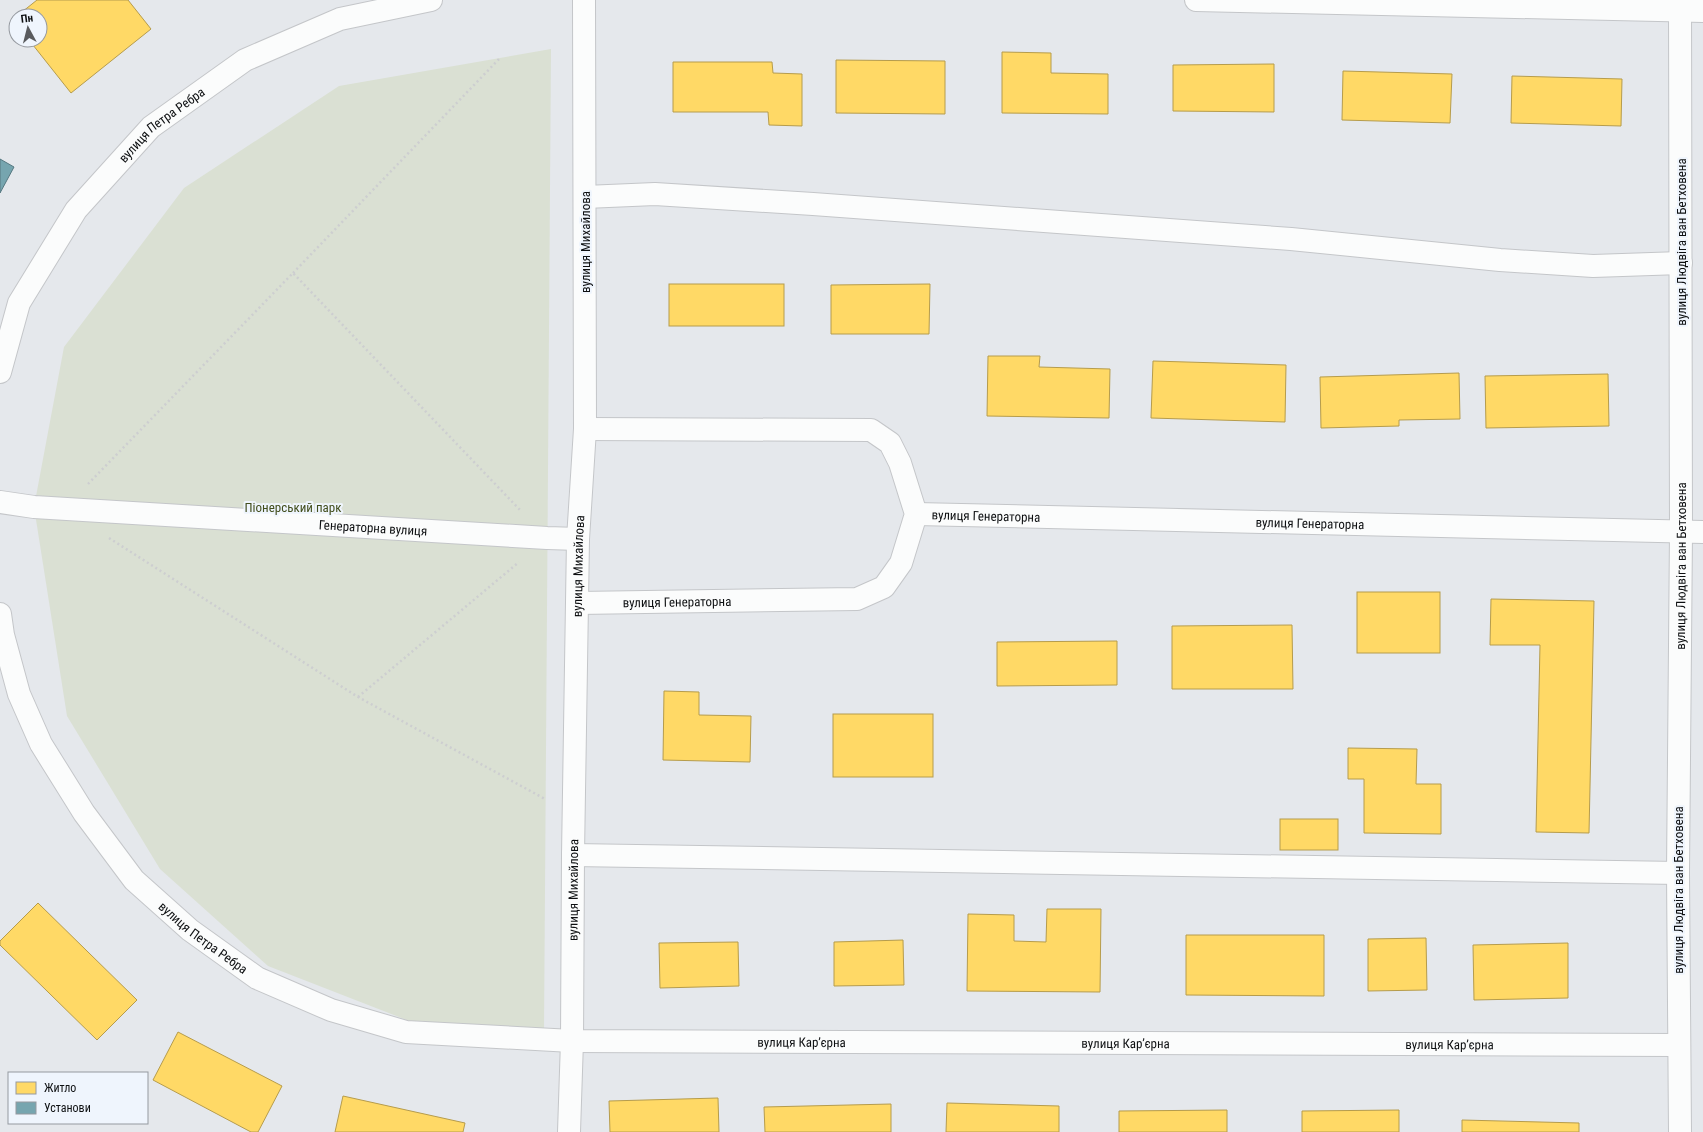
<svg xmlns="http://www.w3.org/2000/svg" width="1703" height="1132" viewBox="0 0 1703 1132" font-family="'Roboto Condensed',sans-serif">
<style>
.green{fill:#dae0d3}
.homes{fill:#ffd966;stroke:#b69c4c}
.public{fill:#76a5af;stroke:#567880}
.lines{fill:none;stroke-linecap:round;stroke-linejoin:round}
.minor-casing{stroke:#c4c6c9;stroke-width:24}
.path{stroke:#cdced0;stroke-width:2.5;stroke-dasharray:2 3;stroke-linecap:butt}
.minor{stroke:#fbfcfc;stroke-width:22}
.labels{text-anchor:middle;stroke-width:4;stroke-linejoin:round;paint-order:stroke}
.street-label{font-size:13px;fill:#0d0f11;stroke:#eff5fd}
.park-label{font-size:13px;fill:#424e1d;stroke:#eff5fd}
</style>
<rect width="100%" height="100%" fill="#e5e8ec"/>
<polygon class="green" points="551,49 544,1031 417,1024 268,966 160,869 67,716 34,507 64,347 184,188 339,86"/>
<g class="homes">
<polygon points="37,0 128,0 151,29 71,93 29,40 40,40 40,16 17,16"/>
<polygon points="1002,52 1051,53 1051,73 1108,74 1108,114 1002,113"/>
<polygon points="836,60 945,61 945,114 836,113"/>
<polygon points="673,62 772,62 773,73 802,74 802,126 769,125 768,112 673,112"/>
<polygon points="1274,64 1274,112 1173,111 1173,65"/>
<polygon points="1343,71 1452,74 1450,123 1342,120"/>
<polygon points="1512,76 1622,79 1621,126 1511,123"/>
<rect x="669" y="284" width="115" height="42"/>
<polygon points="930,284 929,334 831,334 831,285"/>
<polygon points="988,356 1040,356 1039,367 1110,369 1109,418 987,416"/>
<polygon points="1153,361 1286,365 1285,422 1151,418"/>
<polygon points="1459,373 1460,419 1399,420 1399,426 1321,428 1320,377"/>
<polygon points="1608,374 1609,426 1486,428 1485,376"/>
<rect x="1357" y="592" width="83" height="61"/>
<polygon points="1491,599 1594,601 1589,833 1536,832 1540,645 1490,645"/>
<polygon points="1292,625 1293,689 1172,689 1172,626"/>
<polygon points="1117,641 1117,685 997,686 997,642"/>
<polygon points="664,691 699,692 699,715 751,716 750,762 663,760"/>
<rect x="833" y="714" width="100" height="63"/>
<polygon points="1348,748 1417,749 1416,784 1441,784 1441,834 1364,833 1364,779 1348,779"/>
<rect x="1280" y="819" width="58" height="31"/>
<polygon points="38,903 137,1000 97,1040 0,945 0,941"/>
<polygon points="1047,909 1101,909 1100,992 967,991 968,914 1014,915 1014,941 1046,942"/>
<polygon points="1186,935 1324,935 1324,996 1186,995"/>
<polygon points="1426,938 1427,990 1368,991 1368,939"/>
<polygon points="903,940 904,985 834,986 834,942"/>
<polygon points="738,942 739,986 660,988 659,943"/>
<polygon points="1568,943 1568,998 1474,1000 1473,945"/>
<polygon points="178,1032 282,1086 258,1132 251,1132 153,1080"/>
<polygon points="343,1096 465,1123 463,1132 335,1132"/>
<polygon points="718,1098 719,1132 610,1132 609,1101"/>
<polygon points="947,1103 1059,1106 1059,1132 946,1132"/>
<polygon points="891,1104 891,1132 765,1132 764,1107"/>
<polygon points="1227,1110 1227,1132 1119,1132 1119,1111"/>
<polygon points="1399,1110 1399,1132 1302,1132 1302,1111"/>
<polygon points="1462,1120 1579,1123 1579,1132 1462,1132"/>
</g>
<polygon class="public" points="0,159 14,167 0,193"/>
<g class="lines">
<g class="minor-casing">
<g id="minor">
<polyline points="1196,0 1703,11"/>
<polyline points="585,197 655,194 813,204 1291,239 1500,260 1593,266 1681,263"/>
<path id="s1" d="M0,372L19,303L76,210L151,127L245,60L340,19L431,0"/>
<path id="s2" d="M0,502L34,507L547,538L578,539"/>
<path id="s3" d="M916,514L1703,532"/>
<path id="s4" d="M578,603L857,599L884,587L901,563L916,514L900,463L890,443L871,430L585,429"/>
<path id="s5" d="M0,614L3,635L19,694L41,744L84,813L134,880L190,930L257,978L331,1010L406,1032L572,1041L1678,1045"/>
<polyline points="573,855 1678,873"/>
<path id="s6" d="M569,1132L572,1041L573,855L578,539L585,429L584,0"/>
<path id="s7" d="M1680,1132L1678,873L1681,532L1680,0"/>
</g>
</g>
<g class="path">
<polyline points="293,273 500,58"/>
<polyline points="88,484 293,273 521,511"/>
<polyline points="109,538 358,697 545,799"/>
<polyline points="358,697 519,562"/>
</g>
<use href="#minor" class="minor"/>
</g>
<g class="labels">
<g class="street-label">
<text dy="5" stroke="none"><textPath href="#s1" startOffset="302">вулиця Петра Ребра</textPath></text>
<text transform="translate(585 242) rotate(-90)" y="5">вулиця Михайлова</text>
<text transform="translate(1681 242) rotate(-90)" y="5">вулиця Людвіга ван Бетховена</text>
<text dy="5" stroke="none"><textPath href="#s3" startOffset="70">вулиця Генераторна</textPath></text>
<text dy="5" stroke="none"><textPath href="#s3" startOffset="394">вулиця Генераторна</textPath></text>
<text dy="5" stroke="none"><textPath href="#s2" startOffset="374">Генераторна вулиця</textPath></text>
<text dy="5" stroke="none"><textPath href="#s6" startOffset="566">вулиця Михайлова</textPath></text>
<text dy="5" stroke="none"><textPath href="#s7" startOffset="566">вулиця Людвіга ван Бетховена</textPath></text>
<text dy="5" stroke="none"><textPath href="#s4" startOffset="99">вулиця Генераторна</textPath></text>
<text dy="5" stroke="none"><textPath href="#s6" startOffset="242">вулиця Михайлова</textPath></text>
<text transform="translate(1678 890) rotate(-90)" y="5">вулиця Людвіга ван Бетховена</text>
<text dy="5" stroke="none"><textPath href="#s5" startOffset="392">вулиця Петра Ребра</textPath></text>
<text dy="5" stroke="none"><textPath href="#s5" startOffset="1014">вулиця Кар’єрна</textPath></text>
<text dy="5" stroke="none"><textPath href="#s5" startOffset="1338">вулиця Кар’єрна</textPath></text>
<text dy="5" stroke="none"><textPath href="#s5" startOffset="1662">вулиця Кар’єрна</textPath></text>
</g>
<g class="park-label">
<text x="293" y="512">Піонерський парк</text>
</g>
</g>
<rect x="8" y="1072" width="140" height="52" fill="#eff5fd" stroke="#95999f"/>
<rect x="16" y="1082" width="20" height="12" fill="#ffd966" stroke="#95999f"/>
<text x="44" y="1092" font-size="12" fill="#0d0f11">Житло</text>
<rect x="16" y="1102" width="20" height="12" fill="#76a5af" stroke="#95999f"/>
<text x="44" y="1112" font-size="12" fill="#0d0f11">Установи</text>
<g transform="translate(28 28) rotate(353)"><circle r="19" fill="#eff5fd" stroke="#95999f"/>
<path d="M0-3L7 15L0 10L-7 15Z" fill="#595b5e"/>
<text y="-6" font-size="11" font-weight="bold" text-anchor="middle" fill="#0d0f11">Пн</text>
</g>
</svg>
